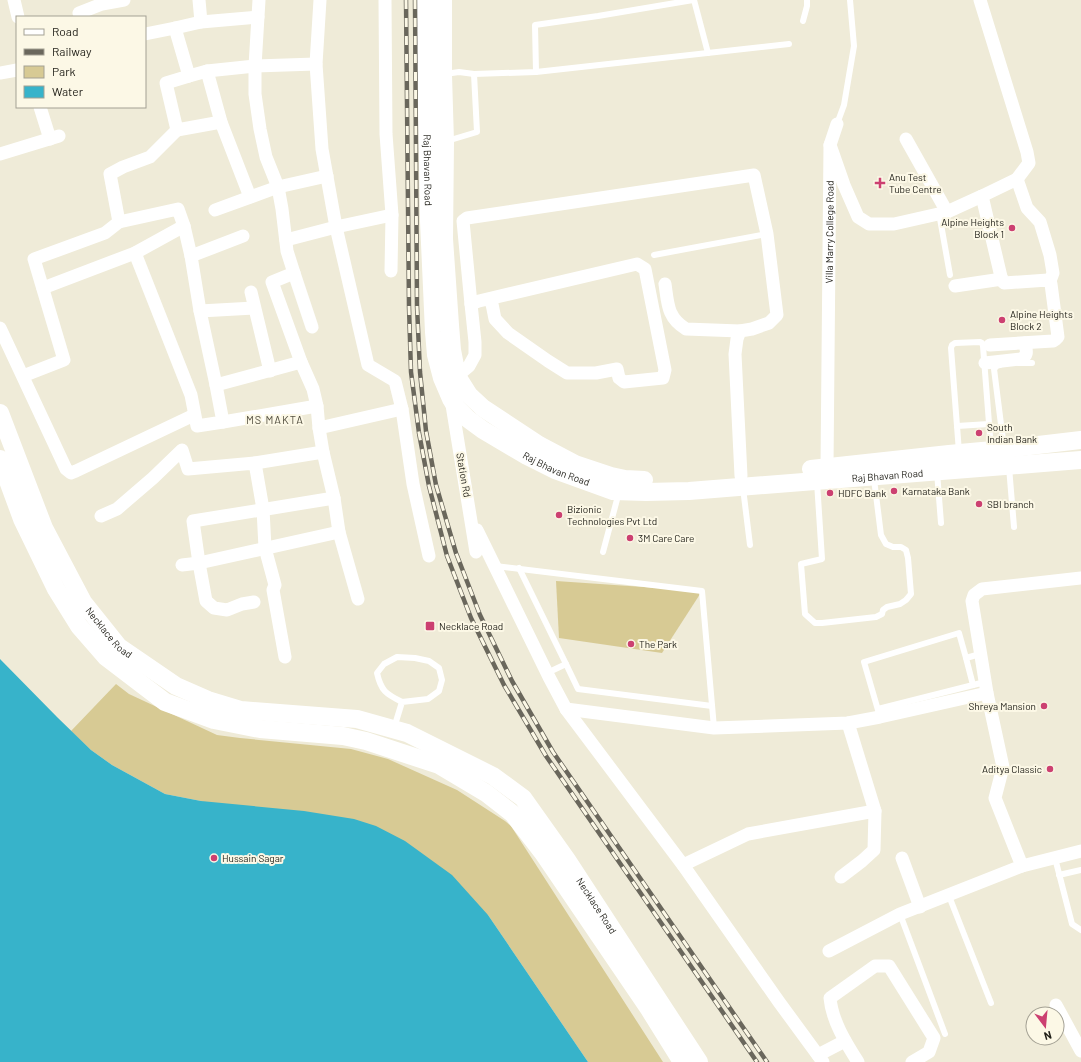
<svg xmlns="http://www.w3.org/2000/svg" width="1081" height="1062" viewBox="0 0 1081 1062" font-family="Barlow,sans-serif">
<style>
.green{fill:#d7ca94}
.water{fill:#37b3ca}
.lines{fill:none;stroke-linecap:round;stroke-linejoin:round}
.service{stroke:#fff;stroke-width:6}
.minor{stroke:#fff;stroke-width:13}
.secondary{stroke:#fff;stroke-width:18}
.rail-casing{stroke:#6a675c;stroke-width:4.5}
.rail{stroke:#fcf8e6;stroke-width:3;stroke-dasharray:9;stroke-linecap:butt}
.poi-dot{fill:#cc4071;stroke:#fcf8e6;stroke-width:1.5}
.labels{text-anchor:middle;stroke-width:4;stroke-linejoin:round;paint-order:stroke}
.street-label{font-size:10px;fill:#201f18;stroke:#fcf8e6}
.poi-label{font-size:10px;fill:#201f18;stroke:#fcf8e6;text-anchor:start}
.neighbourhood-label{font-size:11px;letter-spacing:1px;fill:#545041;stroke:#fcf8e6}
</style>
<rect width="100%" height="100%" fill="#efebd8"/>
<g class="green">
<polygon points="556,581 702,591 662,653 559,638"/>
<polygon points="116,684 129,694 217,735 240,738 351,749 388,759 457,790 505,821 511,826 663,1062 588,1062 488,915 201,801 165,794 112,765 91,750 71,731"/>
</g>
<polygon class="water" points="0,659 57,717 91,750 112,765 165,794 201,801 304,811 354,819 376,826 405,841 452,875 488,915 588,1062 0,1062"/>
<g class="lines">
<g class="service">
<polyline points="694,0 708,53"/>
<polyline points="803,21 807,6 807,0"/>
<polyline points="536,72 789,44"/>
<polyline points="445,74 459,72 474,74"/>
<polyline points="837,124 844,105 854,46 850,0"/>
<polyline points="447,141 477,132 474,74 536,72 535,25 598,16 693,0"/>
<polyline points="939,213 950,275"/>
<polyline points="654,255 767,234"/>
<polyline points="1019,363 1032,363"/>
<polyline points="1000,365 997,366 994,369 1004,448"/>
<polyline points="957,426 989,424"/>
<polyline points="959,452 951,348 952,345 955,343 980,342 982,343 983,346 991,449"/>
<polyline points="1009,467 1014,527"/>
<polyline points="937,472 941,523"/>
<polyline points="817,482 822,559 801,564 805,614 815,623 822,623 876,617 882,614 883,610 887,607 900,604 906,600 911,594 908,558 906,550 901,547 893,547 886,544 881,535 874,479"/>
<polyline points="743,488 750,545"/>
<polyline points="603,552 619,492"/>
<polyline points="495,566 702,591 714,728"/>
<polyline points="519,568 566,664 547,673"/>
<polyline points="566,664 578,689 712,706"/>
<polyline points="973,685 966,658 980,654"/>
<polyline points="878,709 985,682"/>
<polyline points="880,717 864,662 959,633 966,658"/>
<path d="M394,728L402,702L428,699L439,691L442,680L439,668L429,661L415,658L397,657L384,664L377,673C381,691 386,694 402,702"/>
<polyline points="1055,858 1072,924 1081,930"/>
<polyline points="1059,875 1081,870"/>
<polyline points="949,896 991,1003"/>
<polyline points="900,914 945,1034"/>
</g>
<g class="minor">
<polyline points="14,0 18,17"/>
<polyline points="199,0 201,22"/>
<polyline points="320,0 316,64 322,149 336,227 392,215"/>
<polyline points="385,0 386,134 392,215 391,271"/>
<polyline points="79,13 102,4 124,0"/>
<polyline points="145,34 175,28"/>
<polyline points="207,71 255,66 316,64"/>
<polyline points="0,73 17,70"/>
<polyline points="189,76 166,83 177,130 221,122"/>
<polyline points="40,107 50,139"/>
<polyline points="906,139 947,212"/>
<polyline points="830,145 844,185 858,217 869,224 894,224 947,212 982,196 1017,179 1029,163 1027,152 980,0"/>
<polyline points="0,154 59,136"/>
<polyline points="1017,179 1027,208 1040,222 1050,255 1053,273 1050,281"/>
<polyline points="982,196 1002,281 1004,283 1048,280 1051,284 1058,337 1056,339 1053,341 990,345"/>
<polyline points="250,197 221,122 207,71 189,76 175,28 201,22 258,17"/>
<polyline points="215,210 278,187 327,176"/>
<polyline points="286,240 336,227 368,365 395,381 402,409 319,428 317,406"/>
<polyline points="135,253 191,395 197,426 223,422 216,385 200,311 191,256 184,226"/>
<polyline points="191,256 243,236"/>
<polyline points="294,273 312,327"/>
<path d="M665,284C668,304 667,317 686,329L740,331"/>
<polyline points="955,286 1002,279"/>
<polyline points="43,288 135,253 184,226 178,209 119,222"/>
<polyline points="251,292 270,371"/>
<polyline points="471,304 479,301 637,264 645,269 665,370 663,378 624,382 619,378 617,369 596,373 567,373 548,361 508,333 495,319 491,299"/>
<polyline points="200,311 254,308"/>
<polyline points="0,328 66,469 71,473 76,471 194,415"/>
<path d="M985,363L1021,359C1029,355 1026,350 1025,343"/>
<polyline points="23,376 64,360 34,259 105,233 119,222 110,174 123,167 150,157 177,130"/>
<polyline points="216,385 301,362"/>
<polyline points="402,409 413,484 429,556"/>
<polyline points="223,422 317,406 313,389 301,362 272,282 294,273 287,251 282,209 278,187 266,157 260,129 255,94 255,66 259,0"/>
<polyline points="319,428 323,452 334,498 339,532 358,599"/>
<polyline points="255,463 323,452"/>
<path id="s1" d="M827,467L830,145L837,124"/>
<polyline points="101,516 117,509 153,478 182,450 188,469 255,463 263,509 265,548 275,585 273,590 285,657"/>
<polyline points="477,530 549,677 566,709 683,865 779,1002 823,1062"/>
<polyline points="476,552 451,399 457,376 469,366 475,355 475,342 471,304 463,221 467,218 754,175 767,234 777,315 769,323 752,329 740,331 737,339 735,354 741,476"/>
<polyline points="182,565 199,563 339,532"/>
<polyline points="254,602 242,604 227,610 214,608 206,601 199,563 193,521 334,498"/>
<polyline points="566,709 714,728 848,723 880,717 987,693"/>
<polyline points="902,858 920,907"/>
<polyline points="683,865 748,834 875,811"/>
<polyline points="1022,866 1081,851"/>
<polyline points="841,877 862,861 874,850 875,811 848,723"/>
<polyline points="829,951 900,914 1022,866 995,798 1003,767 987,693 972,601 974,595 982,589 1081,578"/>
<polyline points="1056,1005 1081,1051"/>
<polyline points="818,1055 845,1041"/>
<path d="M858,1062C846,1043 832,1021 830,998L875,966H889L934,1038L929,1052L912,1062"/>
</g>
<g class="secondary">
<path id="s2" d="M425,0L429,221L434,332L436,355L442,378L451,399L456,407L468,419L483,430L527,456L555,470L613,491L646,492L689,491L1081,460"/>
<polyline points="443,0 443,75 445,142 444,239 450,325 452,350 457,376 469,395 483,408 539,445 575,464 611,476 625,479 644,480"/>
<path id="s3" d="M0,413L44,528L83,602L119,647L176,686L208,700L241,710L357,719L407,733L493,776L523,798L567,860L699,1062"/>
<polyline points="0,459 22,519 56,589 79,626 106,657 165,702 214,720 260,729 343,736 366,741 439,765 486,793 513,814 543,853 649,1009 682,1062"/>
<polyline points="811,469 949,454 1004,449 1081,440"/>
</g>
<g class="rail-casing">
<g id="rail">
<polyline points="406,0 409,307 411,372 419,433 429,486 447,556 471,618 504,685 546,756 757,1062"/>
<polyline points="415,0 417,306 420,372 426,431 436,485 456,553 480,615 512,681 553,752 767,1062"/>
</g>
</g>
<use href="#rail" class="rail"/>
</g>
<g class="poi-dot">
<path d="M878 177h4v4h4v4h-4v4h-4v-4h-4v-4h4z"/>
<circle cx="1012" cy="228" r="4"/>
<circle cx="1002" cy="320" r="4"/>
<circle cx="979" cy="433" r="4"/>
<circle cx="894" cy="491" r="4"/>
<circle cx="830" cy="493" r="4"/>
<circle cx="979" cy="504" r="4"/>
<circle cx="559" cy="515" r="4"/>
<circle cx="630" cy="538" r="4"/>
<rect x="425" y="621" width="10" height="10" rx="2"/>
<circle cx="631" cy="644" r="4"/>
<circle cx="1044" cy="706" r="4"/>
<circle cx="1050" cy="769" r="4"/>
<circle cx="214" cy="858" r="4"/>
</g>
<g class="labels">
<g class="street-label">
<text dy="4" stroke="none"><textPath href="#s2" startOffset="170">Raj Bhavan Road</textPath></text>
<text dy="4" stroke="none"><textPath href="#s1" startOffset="235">Villa Marry College Road</textPath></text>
<text dy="4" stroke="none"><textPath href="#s2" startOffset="530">Raj Bhavan Road</textPath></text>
<text transform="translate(464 475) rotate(80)" y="4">Station Rd</text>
<text dy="4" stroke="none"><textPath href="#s2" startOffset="866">Raj Bhavan Road</textPath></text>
<text dy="4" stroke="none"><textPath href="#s3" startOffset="247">Necklace Road</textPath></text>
<text dy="4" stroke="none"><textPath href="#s3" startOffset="835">Necklace Road</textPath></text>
</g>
<g class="poi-label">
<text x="889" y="181">Anu Test<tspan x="889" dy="12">Tube Centre</tspan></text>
<text x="1004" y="226" text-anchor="end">Alpine Heights<tspan x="1004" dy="12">Block 1</tspan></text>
<text x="1010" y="318">Alpine Heights<tspan x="1010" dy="12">Block 2</tspan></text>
<text x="987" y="431">South<tspan x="987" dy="12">Indian Bank</tspan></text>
<text x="902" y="495">Karnataka Bank</text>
<text x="838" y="497">HDFC Bank</text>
<text x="987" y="508">SBI branch</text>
<text x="567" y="513">Bizionic<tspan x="567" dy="12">Technologies Pvt Ltd</tspan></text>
<text x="638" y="542">3M Care Care</text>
<text x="439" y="630">Necklace Road</text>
<text x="639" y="648">The Park</text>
<text x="1036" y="710" text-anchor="end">Shreya Mansion</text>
<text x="1042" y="773" text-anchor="end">Aditya Classic</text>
<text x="222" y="862">Hussain Sagar</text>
</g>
<g class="neighbourhood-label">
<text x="275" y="424">MS MAKTA</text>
</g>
</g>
<rect x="16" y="16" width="130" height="92" fill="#fcf8e6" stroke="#a4a194"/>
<rect x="24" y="29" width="20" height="6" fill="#ffffff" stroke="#a4a194"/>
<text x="52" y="36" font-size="12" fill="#201f18">Road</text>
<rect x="24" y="49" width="20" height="6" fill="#6a675c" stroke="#a4a194"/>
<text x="52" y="56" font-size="12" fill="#201f18">Railway</text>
<rect x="24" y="66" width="20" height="12" fill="#d7ca94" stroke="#a4a194"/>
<text x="52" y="76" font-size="12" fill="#201f18">Park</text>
<rect x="24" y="86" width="20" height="12" fill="#37b3ca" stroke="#a4a194"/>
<text x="52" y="96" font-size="12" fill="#201f18">Water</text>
<g transform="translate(1045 1026) rotate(164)"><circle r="19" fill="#fcf8e6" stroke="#a4a194"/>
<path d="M0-3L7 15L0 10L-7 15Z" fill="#cc4071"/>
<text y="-6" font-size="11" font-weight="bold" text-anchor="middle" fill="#201f18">N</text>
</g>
</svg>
